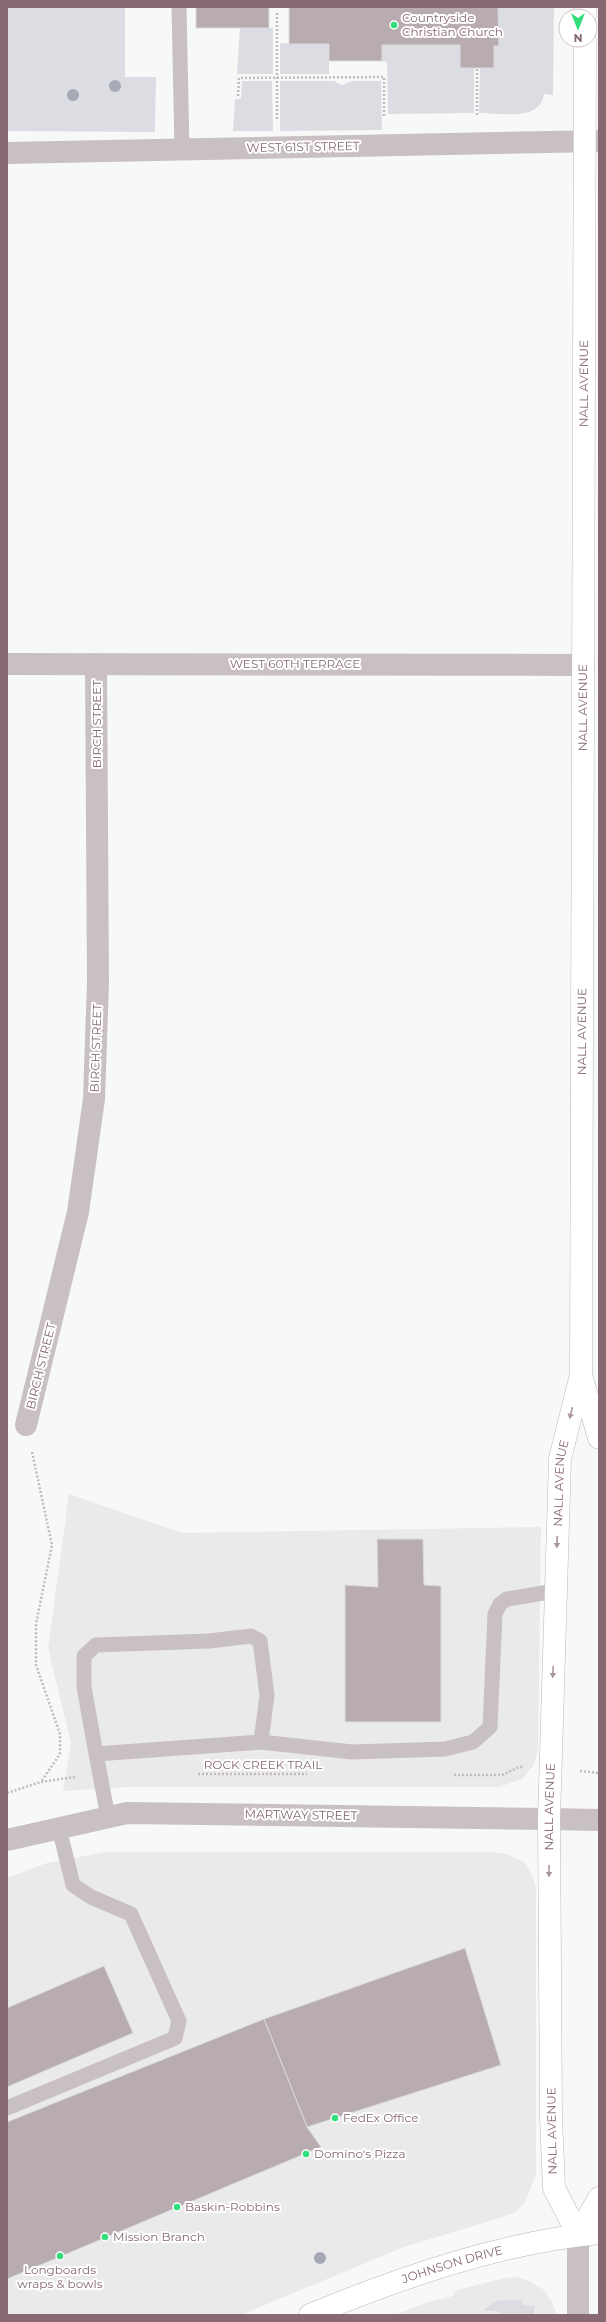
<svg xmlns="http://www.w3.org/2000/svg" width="606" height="2322" viewBox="0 0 606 2322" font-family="Montserrat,sans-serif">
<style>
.built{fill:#eaeaea}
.green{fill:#dbdde3}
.building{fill:#b9acb1;stroke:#d9dbdb}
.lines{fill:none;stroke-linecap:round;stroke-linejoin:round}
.secondary-casing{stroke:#bfb5b9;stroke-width:23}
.path{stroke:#c1bbbd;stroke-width:2.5;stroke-dasharray:2 2;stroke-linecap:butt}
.service{stroke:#c9c0c3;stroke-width:15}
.minor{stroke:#c9c0c3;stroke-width:22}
.tertiary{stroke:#c9c0c3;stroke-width:22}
.secondary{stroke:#fff;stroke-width:22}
.tree{fill:#a8a9b6}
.oneway{fill:#ab969e}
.poi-dot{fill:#32de7c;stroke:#fff;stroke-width:1.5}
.labels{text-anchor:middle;stroke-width:4;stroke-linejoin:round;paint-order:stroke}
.poi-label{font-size:12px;fill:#876974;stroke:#fff;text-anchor:start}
.street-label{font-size:12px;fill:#876974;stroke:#fff}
</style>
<rect width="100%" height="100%" fill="#f7f9f9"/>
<g class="built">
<polygon points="69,1494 182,1533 541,1527 538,1749 534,1765 522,1779 499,1787 129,1787 63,1791 71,1743 48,1648"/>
<polygon points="106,1852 493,1852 507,1854 524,1862 529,1869 536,1887 536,2175 524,2204 515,2212 503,2217 404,2247 241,2315 7,2315 7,1878 47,1863"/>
<polygon points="516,2277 527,2280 543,2289 552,2302 557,2315 395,2315 425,2303 453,2296 454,2291 504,2278"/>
</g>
<g class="green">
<polygon points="7,7 125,7 125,77 156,77 155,132 7,131"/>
<path d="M498,7H554L553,95L544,94C541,122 500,113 479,113L480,68L494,46H499Z"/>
<polygon points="240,28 273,28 273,74 237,74"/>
<polygon points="280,43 329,44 329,74 280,74"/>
<polygon points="382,45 460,45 460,67 474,68 474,113 388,114 387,62 382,61"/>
<polygon points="242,81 272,81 273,131 233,131 235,99 241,99"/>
<polygon points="280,81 334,81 342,85 352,81 381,81 382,130 280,131"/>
<polygon points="505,2300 522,2300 522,2305 534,2306 534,2315 503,2315 496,2311 483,2311 495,2301"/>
</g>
<g class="building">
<rect x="196" y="7" width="73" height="21"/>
<polygon points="289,7 498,7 499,46 494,46 494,68 460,68 460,45 382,45 382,61 329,61 329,44 289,44"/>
<polygon points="377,1539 423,1539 424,1585 441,1586 441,1722 345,1722 345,1585 378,1587"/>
<polygon points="465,1948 501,2065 307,2127 264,2019"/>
<polygon points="104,1966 133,2033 7,2087 7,2008"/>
<polygon points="264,2019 307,2127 321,2147 7,2279 7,2122"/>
</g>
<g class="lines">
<g class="secondary-casing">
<g id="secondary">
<polyline points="585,16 585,7"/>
<polyline points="581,1375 599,1438"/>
<path id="s1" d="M578,2235L554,2188L551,2118L549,1819L560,1459L581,1375L585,40"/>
<polyline points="578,2235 599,2198"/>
<path id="s2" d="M310,2315C402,2277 500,2243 599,2233"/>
</g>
</g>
<g class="path">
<polyline points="238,96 239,78 384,77 384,117"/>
<polyline points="477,115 477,68"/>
<polyline points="277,119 277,11"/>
<polyline points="32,1452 52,1545 36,1624 36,1665 60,1734 60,1754 41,1782"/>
<polyline points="580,1771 599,1773"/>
<polyline points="198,1774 307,1774"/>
<polyline points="454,1775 502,1775 519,1767 523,1767"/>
<polyline points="7,1793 41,1782 75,1777"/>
</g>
<g class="service">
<polyline points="179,7 182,150"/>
<polyline points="261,1742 352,1752 445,1749 473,1742 490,1727 495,1614 500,1604 507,1599 555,1591"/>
<polyline points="96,1754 84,1687 84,1656 96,1645 209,1641 251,1636 260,1641 267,1695 261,1742 96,1754 108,1817"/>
<polyline points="7,2108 175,2038 179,2021 131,1914 91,1897 73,1885 59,1828"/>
</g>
<g class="minor">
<polyline points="7,153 599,141"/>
<polyline points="7,664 584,665"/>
<polyline points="26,1425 78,1212 94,1099 98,982 96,664"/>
<polyline points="7,1840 127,1813 549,1819"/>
</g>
<g class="tertiary">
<polyline points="549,1819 599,1820"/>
<polyline points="578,2315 578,2235"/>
</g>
<use href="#secondary" class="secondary"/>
</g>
<g class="tree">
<circle cx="115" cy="86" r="6"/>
<circle cx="73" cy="95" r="6"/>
<circle cx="320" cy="2258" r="6"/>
</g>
<defs><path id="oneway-solid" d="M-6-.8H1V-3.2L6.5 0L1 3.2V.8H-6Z"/></defs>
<g class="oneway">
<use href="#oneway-solid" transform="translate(571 1413) rotate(104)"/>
<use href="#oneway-solid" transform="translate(557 1542) rotate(92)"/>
<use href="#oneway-solid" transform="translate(553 1672) rotate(92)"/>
<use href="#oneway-solid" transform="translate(549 1871) rotate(90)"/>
</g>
<g class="poi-dot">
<circle cx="394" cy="25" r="4"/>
<circle cx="335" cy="2118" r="4"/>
<circle cx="306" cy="2154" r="4"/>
<circle cx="177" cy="2207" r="4"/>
<circle cx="105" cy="2237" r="4"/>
<circle cx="60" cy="2256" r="4"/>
</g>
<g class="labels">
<g class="poi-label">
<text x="402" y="22">Countryside<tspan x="402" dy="14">Christian Church</tspan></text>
<text x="343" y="2122">FedEx Office</text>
<text x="314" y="2158">Domino's Pizza</text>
<text x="185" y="2211">Baskin-Robbins</text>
<text x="113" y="2241">Mission Branch</text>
<text x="60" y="2274" text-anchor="middle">Longboards<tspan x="60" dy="14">wraps &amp; bowls</tspan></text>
</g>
<g class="street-label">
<text transform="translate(303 147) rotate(-1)" y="4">WEST 61ST STREET</text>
<text dy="4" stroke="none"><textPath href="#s1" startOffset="1860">NALL AVENUE</textPath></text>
<text x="295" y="668">WEST 60TH TERRACE</text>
<text dy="4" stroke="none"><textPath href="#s1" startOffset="1536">NALL AVENUE</textPath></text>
<text transform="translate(97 724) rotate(-90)" y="4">BIRCH STREET</text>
<text dy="4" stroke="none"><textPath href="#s1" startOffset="1212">NALL AVENUE</textPath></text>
<text transform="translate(96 1048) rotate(-88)" y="4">BIRCH STREET</text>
<text transform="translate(41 1366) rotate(-76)" y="4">BIRCH STREET</text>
<text dy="4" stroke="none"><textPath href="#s1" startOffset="758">NALL AVENUE</textPath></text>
<text x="263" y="1769">ROCK CREEK TRAIL</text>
<text dy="4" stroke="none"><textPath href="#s1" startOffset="434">NALL AVENUE</textPath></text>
<text transform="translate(301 1815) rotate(1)" y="4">MARTWAY STREET</text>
<text transform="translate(552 2131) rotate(-91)" y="4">NALL AVENUE</text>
<text dy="4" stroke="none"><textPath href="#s2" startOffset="151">JOHNSON DRIVE</textPath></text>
</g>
</g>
<rect width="606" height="2322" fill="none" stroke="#876974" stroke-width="16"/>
<g transform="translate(578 28) rotate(180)"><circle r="19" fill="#ffffff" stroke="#cfc3c7"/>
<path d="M0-3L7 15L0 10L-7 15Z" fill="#32de7c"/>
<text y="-6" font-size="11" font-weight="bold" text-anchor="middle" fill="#876974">N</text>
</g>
</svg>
